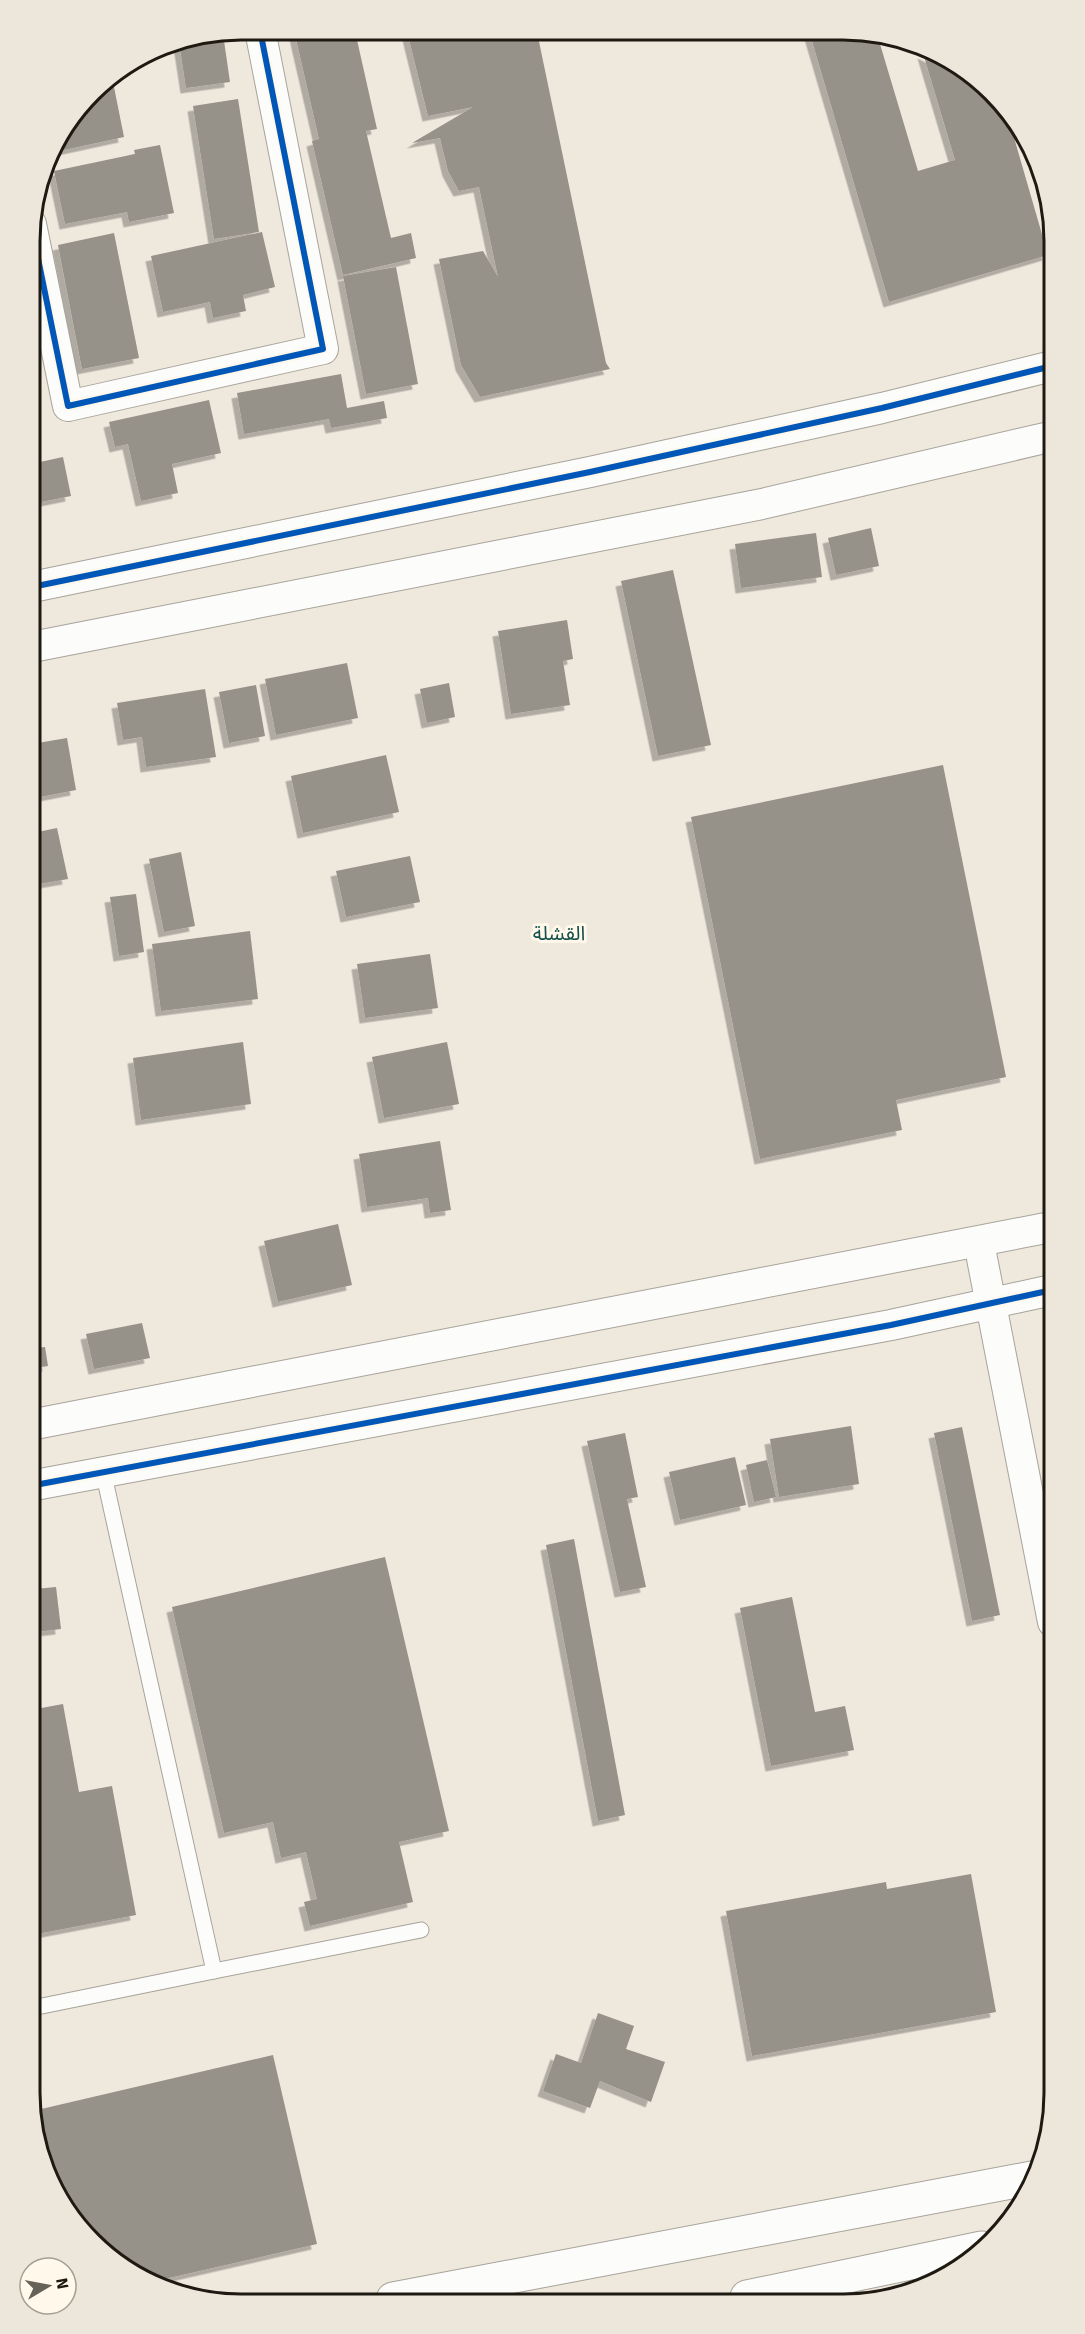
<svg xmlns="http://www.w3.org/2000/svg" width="1085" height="2334" viewBox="0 0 1085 2334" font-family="Signika,'Noto Sans Arabic',sans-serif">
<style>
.building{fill:#969189;filter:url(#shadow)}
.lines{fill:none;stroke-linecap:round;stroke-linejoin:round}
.lane-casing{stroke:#a8a39b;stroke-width:17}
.street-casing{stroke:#a8a39b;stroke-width:32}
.primary-casing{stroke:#a8a39b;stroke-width:35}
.lane{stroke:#fcfcfa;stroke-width:15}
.street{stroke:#fcfcfa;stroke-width:30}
.primary{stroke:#fcfcfa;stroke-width:33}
.cycleway-casing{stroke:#fff8eb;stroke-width:10}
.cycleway{stroke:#0057b8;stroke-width:6}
.labels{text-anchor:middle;stroke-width:6;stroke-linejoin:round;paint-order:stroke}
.neighbourhood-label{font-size:20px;fill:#134f4b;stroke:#fff8eb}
.rim{fill:none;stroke:#1e1a12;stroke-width:3}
</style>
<defs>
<filter id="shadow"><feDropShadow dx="-5.5" dy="5.5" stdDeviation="0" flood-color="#0004"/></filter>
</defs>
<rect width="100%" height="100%" fill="#eee8dd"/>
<g class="building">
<polygon points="294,30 355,31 377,129 366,131 391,238 411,233 416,258 343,275 312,141 319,139"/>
<polygon points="407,31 537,32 606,363 610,369 480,397 461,365 439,259 483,251 498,277 479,187 459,191 448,171 440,138 412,143 473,107 428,116"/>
<polygon points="223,34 230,82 186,88 179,42"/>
<polygon points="810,34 877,34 918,171 955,160 923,53 983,83 1006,110 1048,255 889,302"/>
<polygon points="112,77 124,137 50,153 102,83"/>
<polygon points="238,99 259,232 214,239 193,106"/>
<polygon points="160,145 174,213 129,222 127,212 65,224 54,171 135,154 134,150"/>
<polygon points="262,232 275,287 243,295 246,311 213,318 210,302 163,312 151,256"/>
<polygon points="114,233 139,358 82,369 58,245"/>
<polygon points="396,267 418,384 366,394 343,276"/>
<polygon points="341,374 347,408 384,401 387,418 331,428 329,419 244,434 237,393"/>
<polygon points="209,400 221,453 172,464 178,493 141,501 128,444 115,447 109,422"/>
<polygon points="63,457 71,496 31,504 31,464"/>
<polygon points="871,528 879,566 836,575 828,538"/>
<polygon points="816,533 822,577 741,588 735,544"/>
<polygon points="673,570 711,745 658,756 621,581"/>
<polygon points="567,620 573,659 563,661 570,705 511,714 498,631"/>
<polygon points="347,663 358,718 276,735 265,679"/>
<polygon points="449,683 455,717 427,723 420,689"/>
<polygon points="256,685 265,736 229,743 219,692"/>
<polygon points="205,689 216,757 146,767 142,737 123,740 117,703"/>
<polygon points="67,738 76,790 35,798 32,744"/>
<polygon points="386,755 399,812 303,833 291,776"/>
<polygon points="943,765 1006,1077 896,1100 902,1130 760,1159 691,817"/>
<polygon points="57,828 68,879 33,885 33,833"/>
<polygon points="181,852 195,926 164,932 149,859"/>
<polygon points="410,856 420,902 346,917 336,871"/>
<polygon points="136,894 144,952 119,956 110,897"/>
<polygon points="250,931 258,999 161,1011 152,944"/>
<polygon points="430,954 438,1008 365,1018 357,964"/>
<polygon points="243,1042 251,1104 141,1120 133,1058"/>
<polygon points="447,1042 459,1104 384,1118 372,1057"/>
<polygon points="440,1141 451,1210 430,1213 428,1198 367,1207 359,1154"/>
<polygon points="338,1224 352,1285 278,1302 264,1241"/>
<polygon points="142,1323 150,1358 94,1369 86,1334"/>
<polygon points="45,1347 48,1366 35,1368 34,1348"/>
<polygon points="851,1426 859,1484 779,1497 770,1439"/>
<polygon points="962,1427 1000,1615 972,1621 934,1433"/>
<polygon points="625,1433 638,1497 627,1499 646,1587 620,1592 587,1441"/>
<polygon points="735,1457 746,1505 680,1520 669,1472"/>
<polygon points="767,1460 776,1497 754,1502 746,1465"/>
<polygon points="574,1539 625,1815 598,1821 546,1545"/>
<polygon points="385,1557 449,1831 399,1842 413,1902 310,1926 304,1902 317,1899 306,1852 281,1858 273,1822 224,1833 172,1607"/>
<polygon points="56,1587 61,1629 35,1632 35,1589"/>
<polygon points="792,1597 815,1712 845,1706 854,1750 771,1766 740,1608"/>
<polygon points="63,1704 79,1792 112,1786 136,1915 37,1934 36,1709"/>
<polygon points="971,1874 996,2012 752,2056 726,1911 886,1882 887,1889"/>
<polygon points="598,2013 634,2026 626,2049 665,2062 651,2102 600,2081 590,2108 543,2091 556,2054 581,2063"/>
<polygon points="273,2055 317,2244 160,2280 102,2251 58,2199 37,2148 37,2110"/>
</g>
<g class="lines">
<g class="lane-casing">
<g id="lane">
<polyline points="214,1971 421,1930"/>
<polyline points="37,2007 214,1971 103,1471"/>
</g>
</g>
<g class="street-casing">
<g id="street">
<polyline points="31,224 68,406 323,349 260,30"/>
<polyline points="32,587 590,472 882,408 1048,367"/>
<polyline points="32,647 762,504 1049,437"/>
<polyline points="979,1243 1053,1622"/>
<polyline points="35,1424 1051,1227"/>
<polyline points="35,1485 891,1325 1052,1290"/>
</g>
</g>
<g class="primary-casing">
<g id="primary">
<polyline points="747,2297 982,2248"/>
<polyline points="393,2299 1037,2177"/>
</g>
</g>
<use href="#lane" class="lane"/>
<use href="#street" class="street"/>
<use href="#primary" class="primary"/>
<g class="cycleway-casing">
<g id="cycleway">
<polyline points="31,224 68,406 323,349 260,30"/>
<polyline points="32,587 590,472 882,408 1048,367"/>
<polyline points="35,1485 891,1325 1052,1290"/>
</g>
</g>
<use href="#cycleway" class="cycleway"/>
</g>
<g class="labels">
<g class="neighbourhood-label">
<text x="559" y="940">القشلة</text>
</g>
</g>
<path d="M0 0H1085V2334H0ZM241 40H843A201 201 0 0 1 1044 241V2093A201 201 0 0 1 843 2294H241A201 201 0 0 1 40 2093V241A201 201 0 0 1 241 40Z" fill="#ede6da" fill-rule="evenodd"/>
<path class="rim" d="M241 40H843A201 201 0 0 1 1044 241V2093A201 201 0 0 1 843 2294H241A201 201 0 0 1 40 2093V241A201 201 0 0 1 241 40Z"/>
<g transform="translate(48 2286) rotate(80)"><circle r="28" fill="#fff8eb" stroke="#a59f94" stroke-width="1.5"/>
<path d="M0-4.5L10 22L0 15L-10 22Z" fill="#676259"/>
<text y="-9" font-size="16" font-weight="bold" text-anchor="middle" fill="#1e1a12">N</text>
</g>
</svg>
